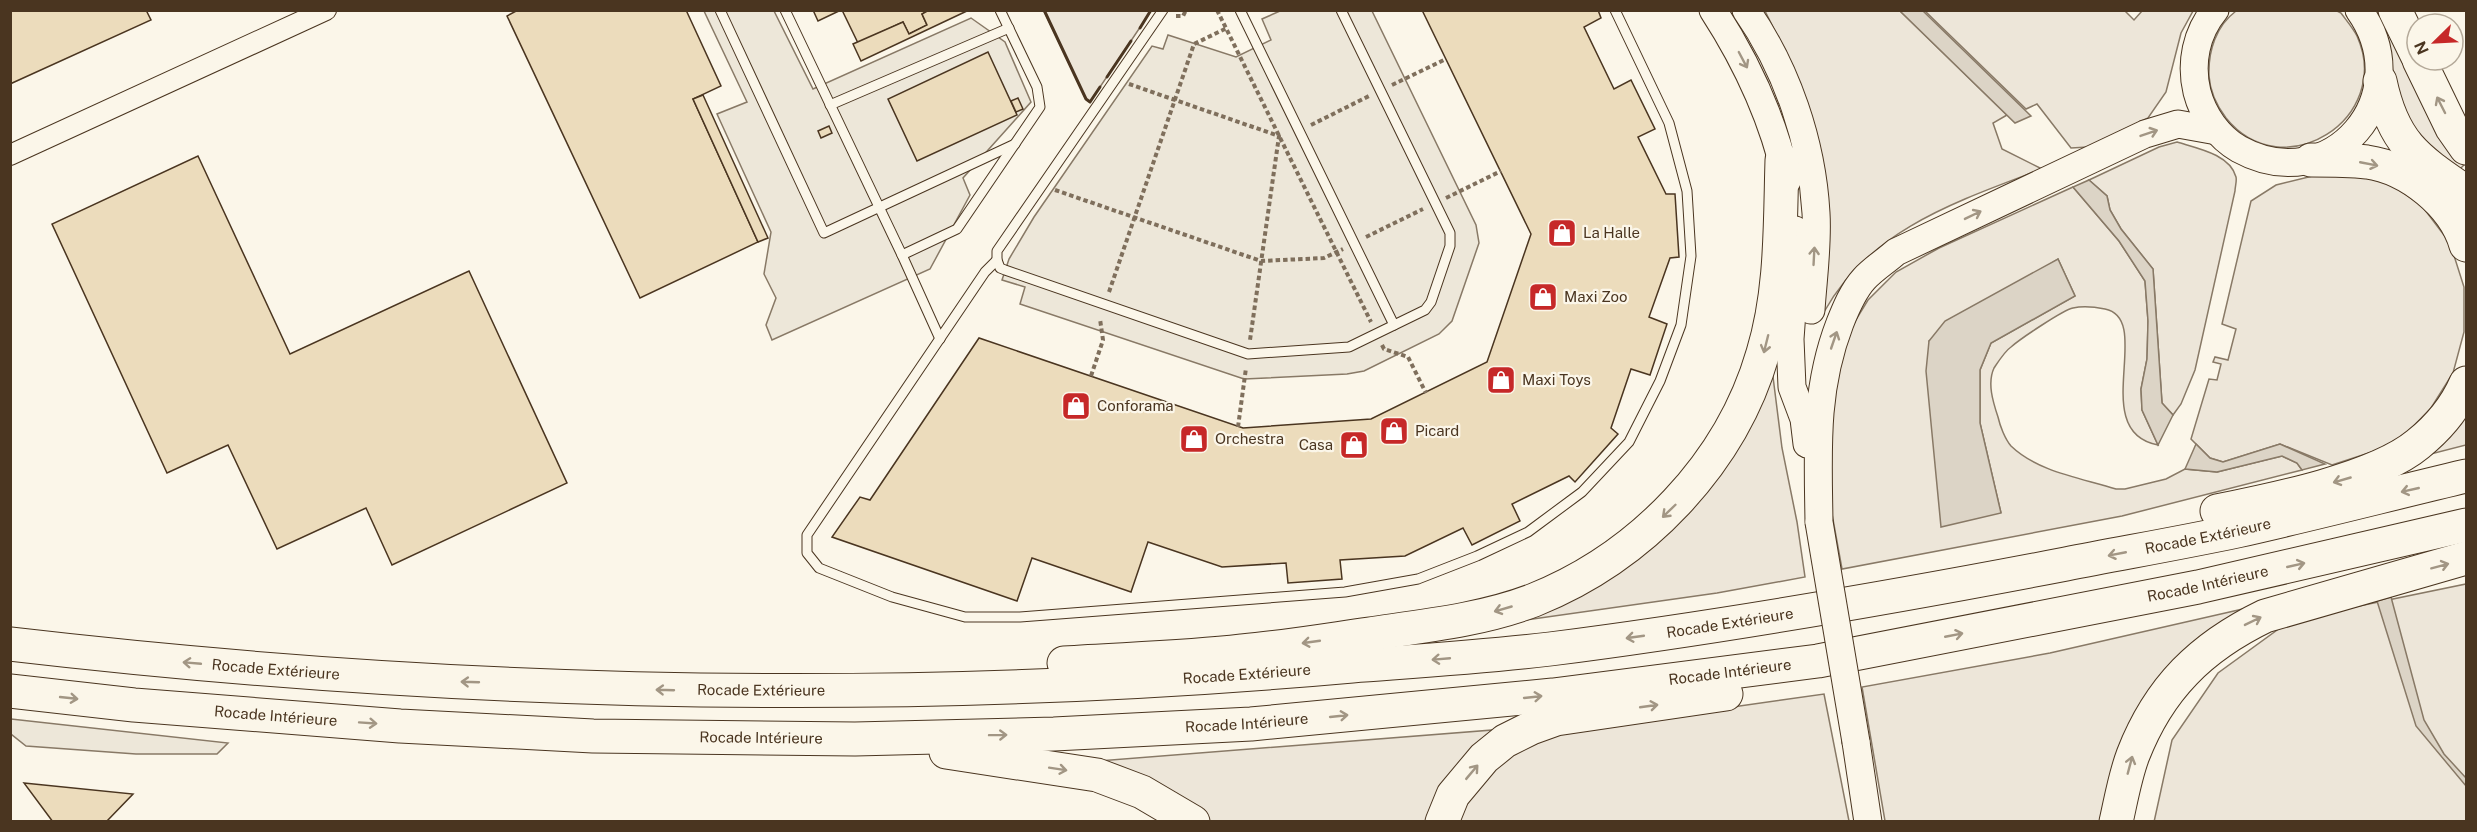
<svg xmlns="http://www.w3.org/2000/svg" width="2477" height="832" viewBox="0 0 2477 832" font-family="'Public Sans',sans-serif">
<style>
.green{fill:#ede6d9;stroke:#887966;stroke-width:1.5;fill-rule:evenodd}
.parking{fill:#ede7d9;stroke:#887966;stroke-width:1.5}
.water{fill:#dcd4c6;stroke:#887966;stroke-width:1.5}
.building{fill:#ecdcbc;stroke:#4a3520;stroke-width:1.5}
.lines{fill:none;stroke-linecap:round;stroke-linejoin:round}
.lane-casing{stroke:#4a3520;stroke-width:11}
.street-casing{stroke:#4a3520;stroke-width:22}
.secondary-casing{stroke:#4a3520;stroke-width:29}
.highway-casing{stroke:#4a3520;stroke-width:35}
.path{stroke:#7f6f5c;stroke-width:4;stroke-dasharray:4.5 3;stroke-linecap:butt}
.lane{stroke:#fbf6e9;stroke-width:9}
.street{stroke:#fbf6e9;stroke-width:20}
.secondary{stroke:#fbf6e9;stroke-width:27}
.highway{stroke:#fbf6e9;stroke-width:33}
.secondary-bridge-casing{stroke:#4a3520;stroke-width:29;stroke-linecap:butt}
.secondary-bridge{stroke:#fbf6e9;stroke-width:27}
.wall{stroke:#4a3520;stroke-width:3}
.oneway{stroke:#a29684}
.labels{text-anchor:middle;stroke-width:4.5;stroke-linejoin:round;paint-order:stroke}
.poi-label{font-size:15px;fill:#4a3520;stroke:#fbf6e9;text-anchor:start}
.street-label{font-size:15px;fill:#4a3520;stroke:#fbf6e9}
</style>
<rect width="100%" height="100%" fill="#fbf6e9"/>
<g class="green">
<polygon points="2124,10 2134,20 2142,11 2193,11 2181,33 2166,92 2148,118 2088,147 2071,148 2037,104 2026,109 1925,11"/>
<polygon points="1044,11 1151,11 1090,102 1086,99"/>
<path d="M1765,11H1900L2007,115L1993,123L2002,149L2042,169C1958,201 1870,229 1824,312L1827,258L1789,59Z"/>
<path d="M2236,11H2337L2341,13C2346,20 2353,28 2357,36C2394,118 2283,189 2226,118C2217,106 2210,91 2209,76C2208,51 2216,26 2236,11Z"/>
<polygon points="2374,11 2381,11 2438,126 2464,165 2460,169 2434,161 2390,87 2392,61 2384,31"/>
<path d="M2177,142C2196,148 2230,154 2236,177C2237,181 2235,187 2235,191L2195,370L2181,404L2173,415L2162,403L2153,269L2121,229L2110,210L2107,196L2089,180L2159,147Z"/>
<polygon points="2325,173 2366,175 2391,184 2422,206 2450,243 2464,287 2464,332 2453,373 2431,408 2405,435 2378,450 2332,465 2280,444 2223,462 2210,458 2191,439 2209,379 2217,380 2221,364 2213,362 2215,357 2228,360 2236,329 2222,324 2251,201 2276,185"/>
<path d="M2073,187L2119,241L2145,281L2148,321L2147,359L2141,389L2142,410L2158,445C2087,432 2155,319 2105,309C2095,307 2082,306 2073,308C2063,310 2020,339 2011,347C2005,351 1998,362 1994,368C1987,383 1993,402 1998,417C2000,426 2005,439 2011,446C2038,472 2081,478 2116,489H2125L2166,479L2185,469L2217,472L2282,456L2297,463L2302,470L2122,516L1842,569L1828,492L1829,409L1849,331L1868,300L1896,272L1939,248ZM2058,259L2075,296L1991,343L1980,370V423L2001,513L1929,341Z"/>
<polygon points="1770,353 1782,448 1797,522 1805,577 1717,593 1456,630 1636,549"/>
<polygon points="2466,400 2466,445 2423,456"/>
<polygon points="2466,584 2466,821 2154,822 2172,740 2218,673 2291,620"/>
<polygon points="2269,603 2229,622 2102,821 1885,821 1862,687 2050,653"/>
<path d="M1824,694L1849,821L1456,822C1476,787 1498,755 1537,739C1549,733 1565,732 1578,729Z"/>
<polygon points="1493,730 1451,775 1426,821 1209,821 1098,761"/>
</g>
<g class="parking">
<polygon points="704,11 774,11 813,89 971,18 1005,42 1031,102 963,178 970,195 930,269 772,340 766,325 776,298 764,274 771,232 717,114 747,102"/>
<polygon points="1280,11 1372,11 1476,225 1479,243 1452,321 1439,334 1364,371 1347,374 1244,379 1020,304 1025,287 1002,280 1009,259 1034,217 1152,46 1163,49 1168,35 1236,57 1271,40 1262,19"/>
<polygon points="10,719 11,719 228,743 217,754 136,754 26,746 11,734"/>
</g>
<g class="water">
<polygon points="1900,11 1923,11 2031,116 2015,123"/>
<polygon points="2089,180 2107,196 2110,210 2121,229 2153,269 2162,403 2173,415 2158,445 2142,410 2141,389 2147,359 2148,321 2145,281 2119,241 2073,187"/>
<polygon points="2058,259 2075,296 1991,343 1980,370 1980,423 2001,513 1941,527 1926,371 1929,341 1945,321"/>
<polygon points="2196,444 2210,458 2223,462 2280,444 2325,464 2302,470 2297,463 2282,456 2217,472 2185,469"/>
<polygon points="2391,597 2424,720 2444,754 2466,778 2466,786 2416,726 2377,601"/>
</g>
<g class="building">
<polygon points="10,10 146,10 151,20 10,84"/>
<polygon points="518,10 686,10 721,86 693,99 758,242 640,298 507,16"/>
<polygon points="813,10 841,10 818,21"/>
<polygon points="842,10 929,10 922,14 927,25 909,34 903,22 858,43"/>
<polygon points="929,10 969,10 861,61 853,44 903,22 909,34 927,25 922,14"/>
<polygon points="1422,10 1598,10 1601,18 1584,27 1614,89 1631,80 1655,129 1638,137 1666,194 1675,194 1679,257 1670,258 1649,317 1667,324 1650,375 1631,369 1611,428 1618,434 1575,482 1569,476 1512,504 1520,521 1472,545 1463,528 1405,556 1340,560 1342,579 1288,583 1286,563 1222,567 1148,542 1131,592 1032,558 1017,601 832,537 860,497 870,500 979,338 1243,428 1371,419 1487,362 1531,234"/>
<polygon points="988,52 1017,115 917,161 888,99"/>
<polygon points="703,95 768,238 758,242 693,99"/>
<polygon points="1018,98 1023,109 1016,112 1011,101"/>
<polygon points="829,126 832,133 821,138 818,131"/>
<polygon points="198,156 290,354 469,271 567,483 392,565 366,508 277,549 228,445 167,473 52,224"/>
<polygon points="24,783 133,794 106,822 53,822"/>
</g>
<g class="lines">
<g class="lane-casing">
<g id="lane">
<polyline points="720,10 824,233 1015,144"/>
<polyline points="785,10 902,255"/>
<polyline points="1163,10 997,251 997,260 1000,268 1005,270 1248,354 1349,347 1425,310 1431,302 1450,246 1450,233 1341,10"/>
<polyline points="1240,10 1394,325"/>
<polyline points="830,105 1009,28"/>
<polyline points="997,260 985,272 807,535 807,553 819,568 892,597 965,617 1020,617 1345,592 1418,579 1477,556 1528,532 1582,492 1629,442 1660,381 1681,325 1691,256 1687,191 1669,123 1615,10"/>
<polyline points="940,339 902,255 957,229 1040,107 1037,87 1000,10"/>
</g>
</g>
<g class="street-casing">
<polyline id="street" points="10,155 326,10"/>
</g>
<g class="secondary-casing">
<g id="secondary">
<path d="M1713,10C1748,64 1773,118 1787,181"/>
<path d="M1746,10C1787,69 1812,142 1816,213C1818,245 1813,279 1811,310"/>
<path d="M2215,10C2196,33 2190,63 2197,92C2203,115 2218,137 2239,149C2331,200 2420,96 2359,10"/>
<polyline points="1795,230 1794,284 1790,339 1792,387 1804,419 1807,444"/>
<path d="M1819,522C1818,452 1814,390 1840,323C1846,308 1853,291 1864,279C1873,269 1886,261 1896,252L2145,134L2178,124L2217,131"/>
<polyline points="1856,742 1868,822"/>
</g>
</g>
<g class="highway-casing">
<g id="highway">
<polyline points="2395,10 2417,55"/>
<polyline points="2419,60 2452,128 2466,148"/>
<path d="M2380,81C2393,143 2416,158 2466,192"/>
<path d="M2311,160C2329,160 2348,160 2367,162C2409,168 2454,204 2466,245"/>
<path d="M2217,511C2272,500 2376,479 2418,444C2438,428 2456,406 2466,383"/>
<path id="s1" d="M10,644C456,696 905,706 1352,666C1418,661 1484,657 1550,649C1723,627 1894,597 2066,564C2122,553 2180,543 2237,531C2313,514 2390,494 2466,476"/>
<path d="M1064,663C1123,659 1183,658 1242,651C1285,647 1327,640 1369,634C1424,626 1482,620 1534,600C1641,557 1731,464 1763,353C1782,291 1780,224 1782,160"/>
<path id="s2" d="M10,691L134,705L400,726L593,736L855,739L1054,734L1251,724L1553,695L1818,661L2198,587L2466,525"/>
<polyline points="946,752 1097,775 1142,792 1193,822"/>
<polyline points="1442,822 1453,795 1484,758 1505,741 1531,728 1556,719 1726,694"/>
<path d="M2116,822C2121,800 2125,776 2133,755C2159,688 2201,647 2265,616L2466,558"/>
</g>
</g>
<g class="path">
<polyline points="1217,10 1371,322"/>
<polyline points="1176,16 1183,16 1186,10"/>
<polyline points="1129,84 1279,136 1250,340"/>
<polyline points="1392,85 1446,59"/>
<polyline points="1311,125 1369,96"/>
<polyline points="1055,190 1261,261 1324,258 1343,249"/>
<polyline points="1446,198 1501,171"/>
<polyline points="1366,237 1423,209"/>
<polyline points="1109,292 1194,44 1227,28"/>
<polyline points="1382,345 1384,349 1408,357 1426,393"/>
<polyline points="1091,376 1103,340 1100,319"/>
<polyline points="1238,427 1246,368"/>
</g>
<use href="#lane" class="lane"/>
<use href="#street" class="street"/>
<use href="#secondary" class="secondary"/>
<use href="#highway" class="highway"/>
<g class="secondary-bridge-casing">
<polyline id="secondary-bridge" points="1819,522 1856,742"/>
</g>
<use href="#secondary-bridge" class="secondary-bridge"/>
<g class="wall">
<polyline points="1044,10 1086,99 1090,102 1100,87"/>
<polyline points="1140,28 1151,10"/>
<polyline points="1107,77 1131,41"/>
</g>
</g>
<defs><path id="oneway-shaft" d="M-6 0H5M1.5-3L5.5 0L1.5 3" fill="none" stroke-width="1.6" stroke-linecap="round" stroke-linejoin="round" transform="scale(1.5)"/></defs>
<g class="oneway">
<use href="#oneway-shaft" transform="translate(1743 60) rotate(62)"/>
<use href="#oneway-shaft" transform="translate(2441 105) rotate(-117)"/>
<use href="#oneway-shaft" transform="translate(2149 133) rotate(-19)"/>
<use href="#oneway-shaft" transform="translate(2369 164) rotate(11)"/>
<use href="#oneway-shaft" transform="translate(1973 215) rotate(-26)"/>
<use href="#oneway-shaft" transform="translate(1814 256) rotate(-87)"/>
<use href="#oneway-shaft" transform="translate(1834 340) rotate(-71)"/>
<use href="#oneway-shaft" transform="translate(1766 344) rotate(104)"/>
<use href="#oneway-shaft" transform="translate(2342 480) rotate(164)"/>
<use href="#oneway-shaft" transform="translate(2410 490) rotate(167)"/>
<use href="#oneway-shaft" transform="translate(1669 511) rotate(136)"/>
<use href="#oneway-shaft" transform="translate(2117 554) rotate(169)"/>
<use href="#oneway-shaft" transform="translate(2296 565) rotate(-13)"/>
<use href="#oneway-shaft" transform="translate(2440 566) rotate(-15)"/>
<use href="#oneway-shaft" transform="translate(1503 609) rotate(164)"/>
<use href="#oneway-shaft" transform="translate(2253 621) rotate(-26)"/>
<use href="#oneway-shaft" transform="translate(1954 635) rotate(-11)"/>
<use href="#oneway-shaft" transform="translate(1635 637) rotate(172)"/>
<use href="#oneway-shaft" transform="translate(1311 642) rotate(172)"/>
<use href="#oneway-shaft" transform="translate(1441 659) rotate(175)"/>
<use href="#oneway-shaft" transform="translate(192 663) rotate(-175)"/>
<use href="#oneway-shaft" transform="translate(470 682) rotate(-178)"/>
<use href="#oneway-shaft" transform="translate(665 690) rotate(-178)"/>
<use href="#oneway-shaft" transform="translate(1533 697) rotate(-6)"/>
<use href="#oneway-shaft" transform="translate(69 698) rotate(6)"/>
<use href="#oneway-shaft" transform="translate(1649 706) rotate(-8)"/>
<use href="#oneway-shaft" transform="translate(1339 716) rotate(-6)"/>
<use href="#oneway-shaft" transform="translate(368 723) rotate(4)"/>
<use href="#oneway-shaft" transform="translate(998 735) rotate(-1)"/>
<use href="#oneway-shaft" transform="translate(2130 765) rotate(-75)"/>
<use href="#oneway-shaft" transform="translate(1058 769) rotate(9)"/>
<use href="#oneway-shaft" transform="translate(1472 772) rotate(-50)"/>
</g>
<defs>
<g id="shop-square" transform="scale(1.5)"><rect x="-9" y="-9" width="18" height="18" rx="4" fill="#c62828" stroke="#fbf6e9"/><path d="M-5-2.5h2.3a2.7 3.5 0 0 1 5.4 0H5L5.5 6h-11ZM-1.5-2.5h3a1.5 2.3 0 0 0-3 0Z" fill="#fff"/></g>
</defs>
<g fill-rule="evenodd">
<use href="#shop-square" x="1562" y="233"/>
<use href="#shop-square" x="1543" y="297"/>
<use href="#shop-square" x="1501" y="380"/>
<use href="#shop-square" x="1076" y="406"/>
<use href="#shop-square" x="1394" y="431"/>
<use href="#shop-square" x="1194" y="439"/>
<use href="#shop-square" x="1354" y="445"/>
</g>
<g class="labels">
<g class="poi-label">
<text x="1583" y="238">La Halle</text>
<text x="1564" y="302">Maxi Zoo</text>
<text x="1522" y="385">Maxi Toys</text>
<text x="1097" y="411">Conforama</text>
<text x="1415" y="436">Picard</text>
<text x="1215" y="444">Orchestra</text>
<text x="1333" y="450" text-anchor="end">Casa</text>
</g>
<g class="street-label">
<text dy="5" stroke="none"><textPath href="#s1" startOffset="2211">Rocade Extérieure</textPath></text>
<text dy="5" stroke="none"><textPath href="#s2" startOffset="2211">Rocade Intérieure</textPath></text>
<text dy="5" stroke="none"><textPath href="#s1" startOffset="1725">Rocade Extérieure</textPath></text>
<text dy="5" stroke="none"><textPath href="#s1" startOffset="267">Rocade Extérieure</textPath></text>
<text dy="5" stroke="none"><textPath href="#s2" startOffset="1725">Rocade Intérieure</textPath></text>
<text dy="5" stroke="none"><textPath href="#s1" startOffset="1239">Rocade Extérieure</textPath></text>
<text dy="5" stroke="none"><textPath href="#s1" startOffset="753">Rocade Extérieure</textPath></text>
<text dy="5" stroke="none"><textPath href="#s2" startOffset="267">Rocade Intérieure</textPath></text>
<text dy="5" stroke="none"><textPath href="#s2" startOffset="1239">Rocade Intérieure</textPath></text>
<text dy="5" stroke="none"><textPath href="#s2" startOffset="753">Rocade Intérieure</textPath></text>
</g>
</g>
<rect width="2477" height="832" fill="none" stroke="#4a3520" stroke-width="24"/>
<g transform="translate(2435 42) rotate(246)"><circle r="28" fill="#fbf6e9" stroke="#b4a999" stroke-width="1.5"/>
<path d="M0-4.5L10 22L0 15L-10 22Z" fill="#c62828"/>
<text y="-9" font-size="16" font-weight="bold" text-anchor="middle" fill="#4a3520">N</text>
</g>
</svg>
